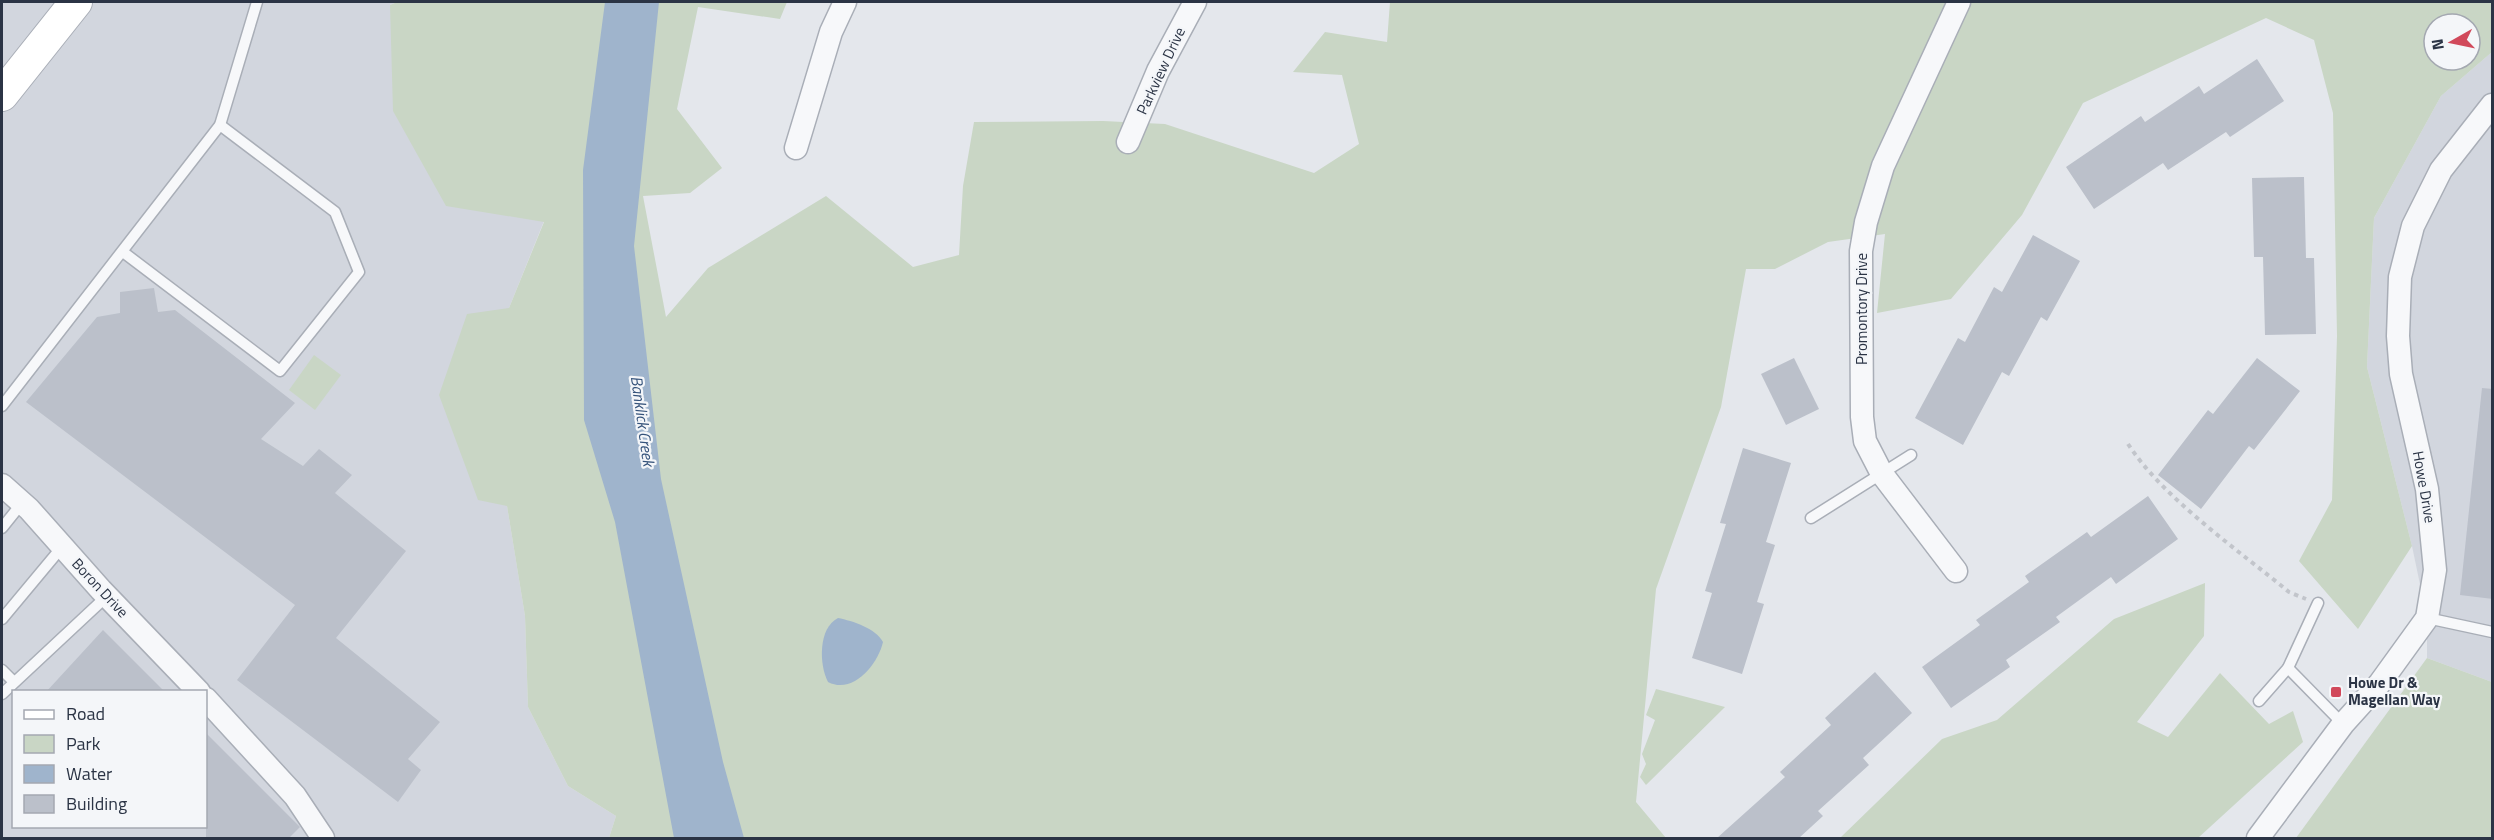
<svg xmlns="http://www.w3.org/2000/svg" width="2494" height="840" viewBox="0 0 2494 840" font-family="'Titillium Web',sans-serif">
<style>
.built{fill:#d2d6de;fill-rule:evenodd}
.green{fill:#c9d6c5;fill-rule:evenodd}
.water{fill:#9fb4cc}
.building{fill:#bbc0ca}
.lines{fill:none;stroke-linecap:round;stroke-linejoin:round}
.lane-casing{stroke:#a9aeb7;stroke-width:13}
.street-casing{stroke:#a9aeb7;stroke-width:25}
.secondary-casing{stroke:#a9aeb7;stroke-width:34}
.path{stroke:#c2c5cb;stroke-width:4;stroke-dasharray:4.5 4.5;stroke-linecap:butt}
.lane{stroke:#f7f8fa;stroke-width:10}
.street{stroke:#f7f8fa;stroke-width:22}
.secondary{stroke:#fff;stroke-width:32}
.poi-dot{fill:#d1495b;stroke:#f4f6f9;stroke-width:2}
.labels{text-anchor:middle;stroke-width:4.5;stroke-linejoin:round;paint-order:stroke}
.street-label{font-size:15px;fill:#2b3445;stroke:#f4f6f9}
.poi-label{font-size:15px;font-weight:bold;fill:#2b3445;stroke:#f4f6f9;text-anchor:start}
.water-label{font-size:16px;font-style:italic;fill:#34527a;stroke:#f4f6f9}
</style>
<rect width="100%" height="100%" fill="#e4e7ec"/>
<g class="built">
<path d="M2,2H397L390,5L544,221L509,308L507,506L525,616L528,707L568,786L616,816L609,838H2ZM14,692H206V826H14Z"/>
<polygon points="2492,52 2492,682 2427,658 2427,618 2412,546 2367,367 2374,218 2441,96"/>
</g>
<g class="green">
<path d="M397,2H787L780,19L698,7L677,109L722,168L690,193L643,196L666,317L708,268L826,196L913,267L959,255L963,186L974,122L1103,121L1165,124L1314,173L1359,144L1342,75L1293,72L1325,32L1387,42L1390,2H2492V52L2441,96L2374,218L2367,367L2412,546L2358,629L2299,561L2332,500L2337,336L2333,113L2314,40L2266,18L2083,103L2022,215L1951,299L1877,313L1885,234L1828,242L1775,269H1746L1721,407L1656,589L1636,802L1666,838H609L616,816L568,786L528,707L525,616L507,506L478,500L439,395L467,314L509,308L544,222L446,206L393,111L390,5ZM2434,24H2470V60H2434Z"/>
<polygon points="314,355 341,375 315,410 289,390"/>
<polygon points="2205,583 2204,636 2137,722 2168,737 2220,673 2269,724 2293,711 2303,742 2198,838 1840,838 1942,739 1997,720 2114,619"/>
<polygon points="2427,658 2492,682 2492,838 2296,838"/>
<polygon points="1656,689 1725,707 1646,785 1640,777 1646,764 1642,754 1655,720 1646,715"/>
</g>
<g class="water">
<polygon points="605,2 659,2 634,246 661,479 723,762 744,838 674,838 615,522 584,420 583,170"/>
<path d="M838,618C853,621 875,628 883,642C878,664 853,695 828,682C819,665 818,628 838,618Z"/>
</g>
<g class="building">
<polygon points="2257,59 2284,101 2230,137 2226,132 2168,170 2163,163 2094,209 2066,167 2141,116 2145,122 2199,86 2204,94"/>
<polygon points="2304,177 2306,258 2314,258 2316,334 2265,335 2263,257 2254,257 2252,178"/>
<polygon points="2033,235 2080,261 2047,321 2041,317 2009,376 2002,372 1963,445 1915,418 1958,338 1965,342 1994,287 2002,292"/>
<polygon points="154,288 158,312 175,310 295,403 261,439 303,466 319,449 352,475 335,493 406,551 336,638 440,722 408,759 421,770 398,802 237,680 295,605 26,402 97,317 120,313 120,292"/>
<polygon points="1794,358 1819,409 1786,425 1761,374"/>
<polygon points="2257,358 2300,391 2254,450 2249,446 2201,509 2158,475 2208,410 2213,414"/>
<polygon points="2482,388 2493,389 2493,599 2460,595"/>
<polygon points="1743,448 1791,463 1766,542 1775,545 1757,602 1764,604 1742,674 1692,658 1712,593 1705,591 1726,524 1720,523"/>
<polygon points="2148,496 2178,539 2116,584 2111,577 2056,617 2060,622 2006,660 2010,667 1951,708 1922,667 1980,625 1976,620 2029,582 2025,576 2087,532 2091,537"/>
<polygon points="103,630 165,692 46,692"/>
<polygon points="1875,672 1912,713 1863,758 1869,765 1818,811 1823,816 1799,838 1717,838 1785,777 1780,772 1831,725 1825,718"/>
<polygon points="206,733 300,827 289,838 206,838"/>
</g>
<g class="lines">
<g class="lane-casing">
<g id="lane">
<polyline points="123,252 280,371 359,272 335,212 220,125"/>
<polyline points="2,406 220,125 257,2"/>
<polyline points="1811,518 1911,455"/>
<polyline points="2,528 22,503"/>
<polyline points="2427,618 2492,632"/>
<polyline points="2,619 62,547"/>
<polyline points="2288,668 2343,724"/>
<polyline points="2,670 14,682"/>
<polyline points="2,694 107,596"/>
<polyline points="2259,701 2288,668 2318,603"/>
</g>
</g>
<g class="street-casing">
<g id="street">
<polyline points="1128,142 1158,71 1195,2"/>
<polyline points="796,148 831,32 845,2"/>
<polyline points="2,485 29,509 101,590 199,692"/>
<polyline points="1956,571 1882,474 1865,441 1862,417 1861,251 1866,222 1883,166 1959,2"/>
<polyline points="206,699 295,796 323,838"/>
<polyline points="2258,838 2343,724 2380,683 2427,618 2435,570 2427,489 2401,374 2398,336 2400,277 2413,226 2441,170 2492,105"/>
</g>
</g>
<g class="secondary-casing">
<polyline id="secondary" points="2,95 76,2"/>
</g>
<path class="path" d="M2128,444C2163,498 2238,550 2289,592L2306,599"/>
<use href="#lane" class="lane"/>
<use href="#street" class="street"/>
<use href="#secondary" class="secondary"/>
</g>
<rect class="poi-dot" x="2330" y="686" width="12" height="12" rx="3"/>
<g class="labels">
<g class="street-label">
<text transform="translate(1161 71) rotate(-65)" y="5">Parkview Drive</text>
<text transform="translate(1862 309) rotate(-90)" y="5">Promontory Drive</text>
<text transform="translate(2424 487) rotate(80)" y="5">Howe Drive</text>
<text transform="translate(100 588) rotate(47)" y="5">Boron Drive</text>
</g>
<g class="poi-label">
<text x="2348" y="688">Howe Dr &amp;<tspan x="2348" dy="17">Magellan Way</tspan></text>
</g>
<g class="water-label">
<text transform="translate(643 421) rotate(82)" y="6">Banklick Creek</text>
</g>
</g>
<rect width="2494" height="840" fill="none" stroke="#2b3445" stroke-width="6"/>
<rect x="12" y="690" width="195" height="138" fill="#f4f6f9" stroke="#a4a8b1" stroke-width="1.5"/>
<rect x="24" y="710" width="30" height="9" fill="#ffffff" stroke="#a4a8b1" stroke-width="1.5"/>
<text x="66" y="720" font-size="18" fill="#2b3445">Road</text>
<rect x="24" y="735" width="30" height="18" fill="#c9d6c5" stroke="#a4a8b1" stroke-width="1.5"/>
<text x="66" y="750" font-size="18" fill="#2b3445">Park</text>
<rect x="24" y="765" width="30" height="18" fill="#9fb4cc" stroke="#a4a8b1" stroke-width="1.5"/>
<text x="66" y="780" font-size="18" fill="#2b3445">Water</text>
<rect x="24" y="795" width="30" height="18" fill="#bbc0ca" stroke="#a4a8b1" stroke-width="1.5"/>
<text x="66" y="810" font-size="18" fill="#2b3445">Building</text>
<g transform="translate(2452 42) rotate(261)"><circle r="28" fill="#f4f6f9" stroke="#a4a8b1" stroke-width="1.5"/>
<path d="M0-4.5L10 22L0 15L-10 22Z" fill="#d1495b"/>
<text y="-9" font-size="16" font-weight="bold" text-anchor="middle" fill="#2b3445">N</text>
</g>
</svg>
